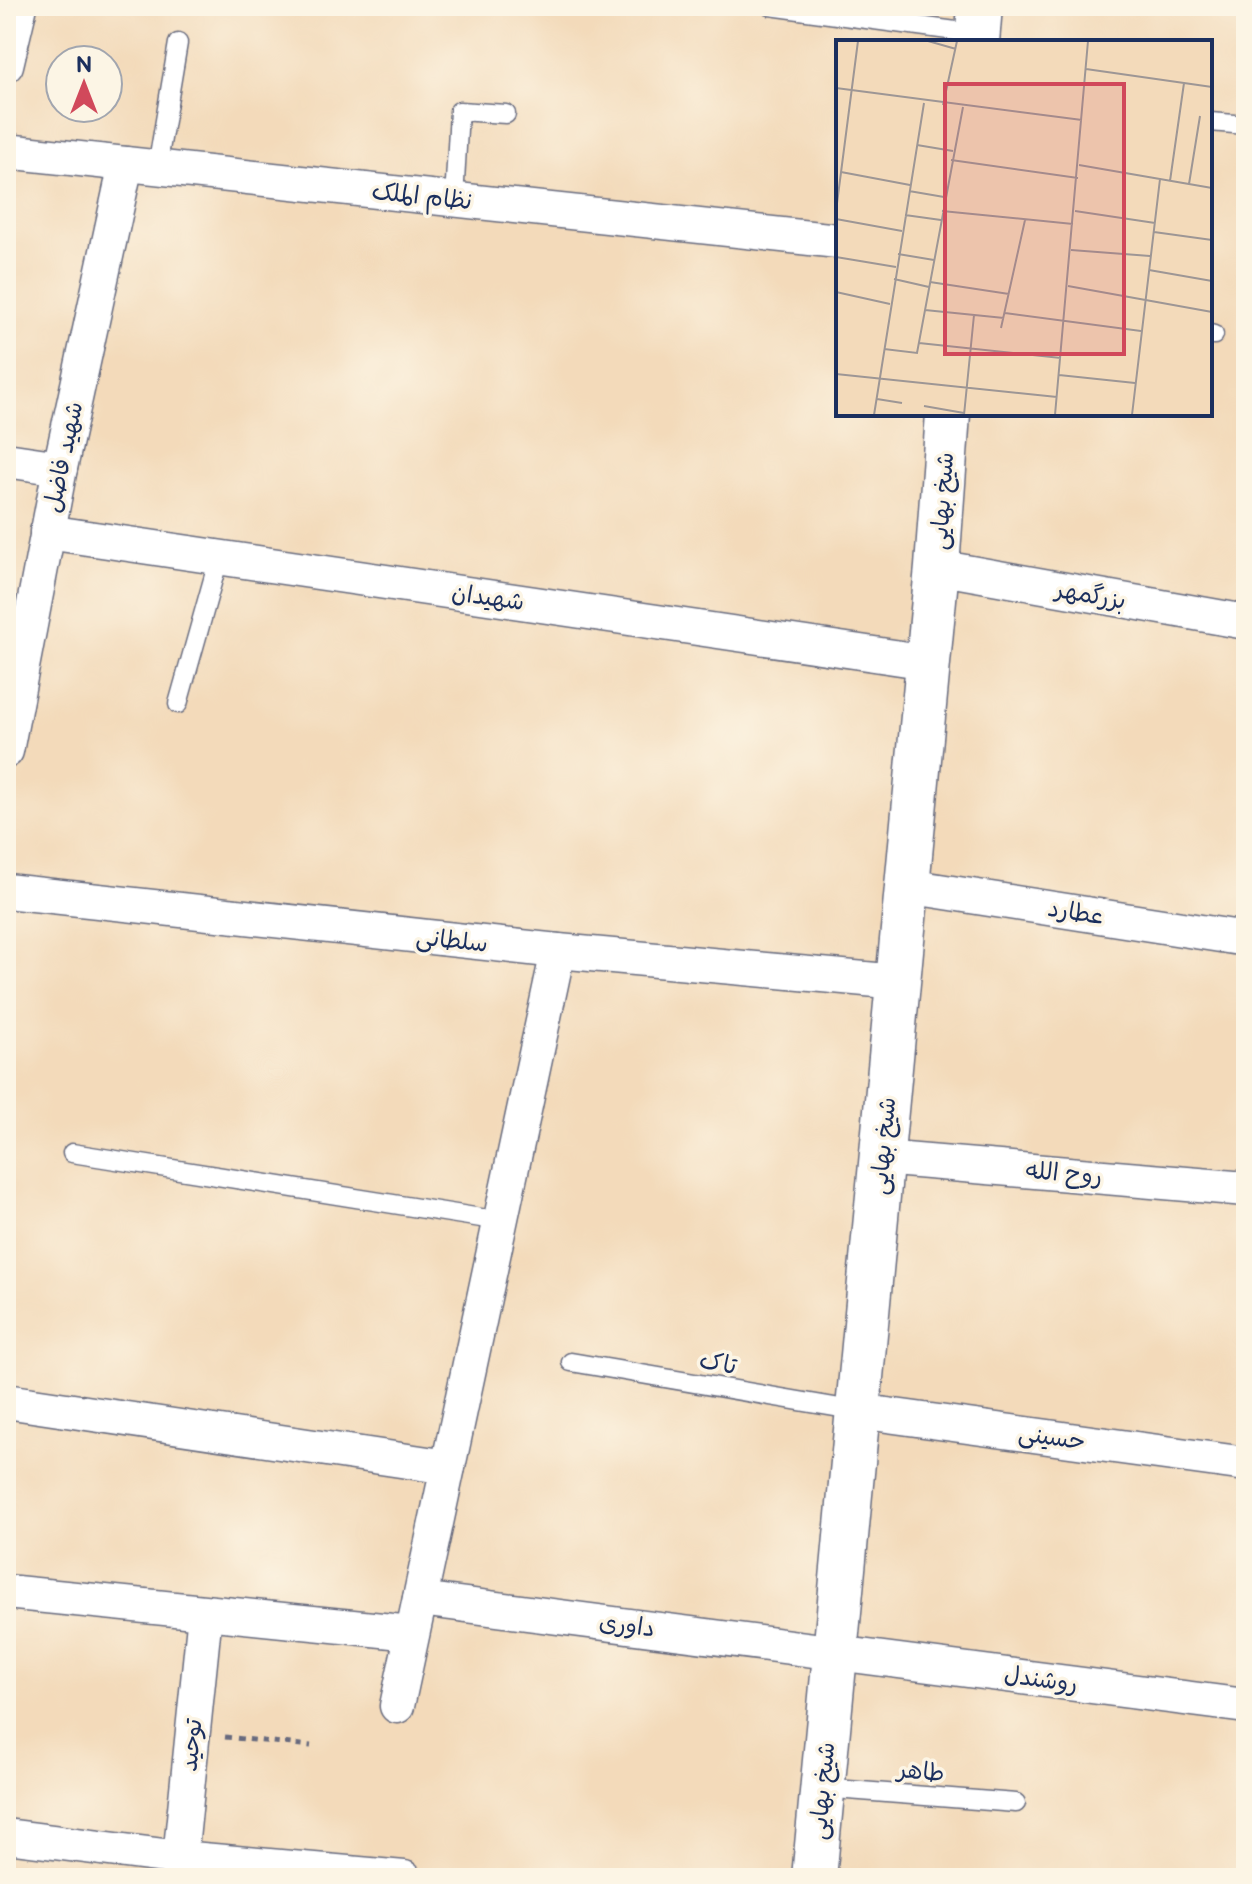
<svg xmlns="http://www.w3.org/2000/svg" width="1252" height="1884" viewBox="0 0 1252 1884" font-family="'Balsamiq Sans','Playpen Sans Arabic',sans-serif">
<style>
.lines{fill:none;stroke-linecap:round;stroke-linejoin:round}
.lane-casing{stroke:#676b7e;stroke-width:21}
.street-casing{stroke:#676b7e;stroke-width:37}
.secondary-casing{stroke:#676b7e;stroke-width:47}
.path{stroke:#676b7e;stroke-width:5;stroke-dasharray:6 6;stroke-linecap:butt}
.lane{stroke:#fff;stroke-width:18}
.street{stroke:#fff;stroke-width:34}
.secondary{stroke:#fff;stroke-width:44}
.labels{text-anchor:middle;stroke-width:7;stroke-linejoin:round;paint-order:stroke}
.street-label{font-size:24px;fill:#1b2f5e;stroke:#fcf5e5}
.inset-road{fill:none;stroke:#9d9695;stroke-width:2}
.view{fill:#d1495b;fill-opacity:0.15;stroke:#d1495b;stroke-width:4}
.inset-edge{fill:none;stroke:#1b2f5e;stroke-width:4}
</style>
<rect width="100%" height="100%" fill="#fcf5e5"/>
<filter id="ink" filterUnits="userSpaceOnUse"><feTurbulence type="fractalNoise" baseFrequency=".0125" numOctaves="2"/><feDisplacementMap in="SourceGraphic" scale="16" xChannelSelector="R" yChannelSelector="G"/><feConvolveMatrix kernelMatrix="1 2 1 2 8 2 1 2 1" color-interpolation-filters="sRGB"/></filter>
<filter id="wash" filterUnits="userSpaceOnUse"><feTurbulence type="fractalNoise" baseFrequency=".006" numOctaves="4" result="noise"/><feDisplacementMap in="SourceGraphic" scale="32" xChannelSelector="R" yChannelSelector="G"/><feGaussianBlur stdDeviation="1.8" result="paint"/><feColorMatrix in="noise" values="0 0 0 0 0 0 0 0 0 0 0 0 0 0 0 0 0 1.4 0 .05"/><feComposite in="paint" operator="in"/></filter>
<g filter="url(#wash)">
<rect width="100%" height="100%" fill="#f3daba"/>
</g>
<g filter="url(#ink)">
<g class="lines">
<g class="lane-casing">
<g id="lane">
<polyline points="770,6 978,34"/>
<polyline points="1210,122 1246,125"/>
<polyline points="157,168 178,43"/>
<polyline points="454,200 459,111 506,114"/>
<polyline points="1210,334 1214,335"/>
<polyline points="178,704 219,558"/>
<polyline points="72,1153 500,1221"/>
<polyline points="571,1362 858,1411"/>
<polyline points="822,1788 1016,1803"/>
</g>
</g>
<g class="street-casing">
<g id="street">
<polyline points="6,65 20,6"/>
<polyline points="6,151 838,241"/>
<polyline points="6,460 60,468"/>
<polyline points="47,532 928,662"/>
<polyline points="937,567 1246,622"/>
<polyline points="6,751 60,468 126,164"/>
<polyline points="907,886 1246,939"/>
<polyline points="6,891 558,951 898,982"/>
<polyline points="881,1158 1246,1189"/>
<polyline points="6,1401 448,1467"/>
<polyline points="858,1411 1246,1464"/>
<polyline points="6,1592 412,1633"/>
<polyline points="420,1599 1246,1706"/>
<polyline points="397,1706 558,951"/>
<polyline points="6,1836 180,1858 404,1878"/>
<polyline points="178,1878 205,1613"/>
</g>
</g>
<g class="secondary-casing">
<g id="secondary">
<polyline points="977,42 980,6"/>
<polyline points="814,1878 937,567 948,414"/>
</g>
</g>
<polyline class="path" points="225,1737 311,1746"/>
<use href="#lane" class="lane"/>
<use href="#street" class="street"/>
<use href="#secondary" class="secondary"/>
</g>
</g>
<g class="labels">
<g class="street-label">
<text transform="translate(422 196) rotate(6)" y="8">نظام الملک</text>
<text transform="translate(63 457) rotate(-78)" y="8">شهید فاضل</text>
<text transform="translate(942 501) rotate(-86)" y="8">شیخ بهایی</text>
<text transform="translate(1091 595) rotate(10)" y="8">بزرگمهر</text>
<text transform="translate(488 597) rotate(8)" y="8">شهیدان</text>
<text transform="translate(1076 912) rotate(9)" y="8">عطارد</text>
<text transform="translate(452 940) rotate(6)" y="8">سلطانی</text>
<text transform="translate(883 1146) rotate(-85)" y="8">شیخ بهایی</text>
<text transform="translate(1064 1173) rotate(5)" y="8">روح الله</text>
<text transform="translate(718 1363) rotate(10)" y="8">تاک</text>
<text transform="translate(1052 1437) rotate(8)" y="8">حسینی</text>
<text transform="translate(627 1625) rotate(7)" y="8">داوری</text>
<text transform="translate(1041 1679) rotate(8)" y="8">روشندل</text>
<text transform="translate(191 1745) rotate(-84)" y="8">توحید</text>
<text transform="translate(921 1771) rotate(5)" y="8">طاهر</text>
<text transform="translate(822 1791) rotate(-85)" y="8">شیخ بهایی</text>
</g>
</g>
<g transform="translate(836 40)">
<rect width="376" height="376" fill="#f3daba"/>
<path class="inset-road" d="M92,1L120,9M250,29L376,47M0,48L246,80M107,65L121,1M81,105L117,111M115,120L242,138M243,125L376,148M5,132L74,145M334,141L348,43M353,144L364,76M73,151L108,157M0,171L22,1M106,171L237,184M239,171L319,183M69,175L105,180M0,179L66,191M318,192L376,200M235,210L314,216M62,214L98,220M0,217L60,227M313,230L376,241M58,239L93,247M94,242L173,254M232,246L376,272M0,252L54,264M89,270L168,278M169,273L305,291M165,288L189,180M83,303L225,318M48,309L81,313L127,67M0,334L221,357M223,335L299,343M41,359L66,363M88,366L128,373M38,375L88,63M128,375L138,275M219,375L252,1M296,375L324,139"/>
<path class="view" d="M109,44H288V314H109Z"/>
<rect width="376" height="376" class="inset-edge"/>
</g>
<rect width="1252" height="1884" fill="none" stroke="#fcf5e5" stroke-width="32"/>
<g transform="translate(84 84)"><circle r="38" fill="#fcf5e5" stroke="#a2a6af" stroke-width="2"/>
<path d="M0-6L14 30L0 20L-14 30Z" fill="#d1495b"/>
<text y="-12" font-size="22" font-weight="bold" text-anchor="middle" fill="#1b2f5e">N</text>
</g>
</svg>
